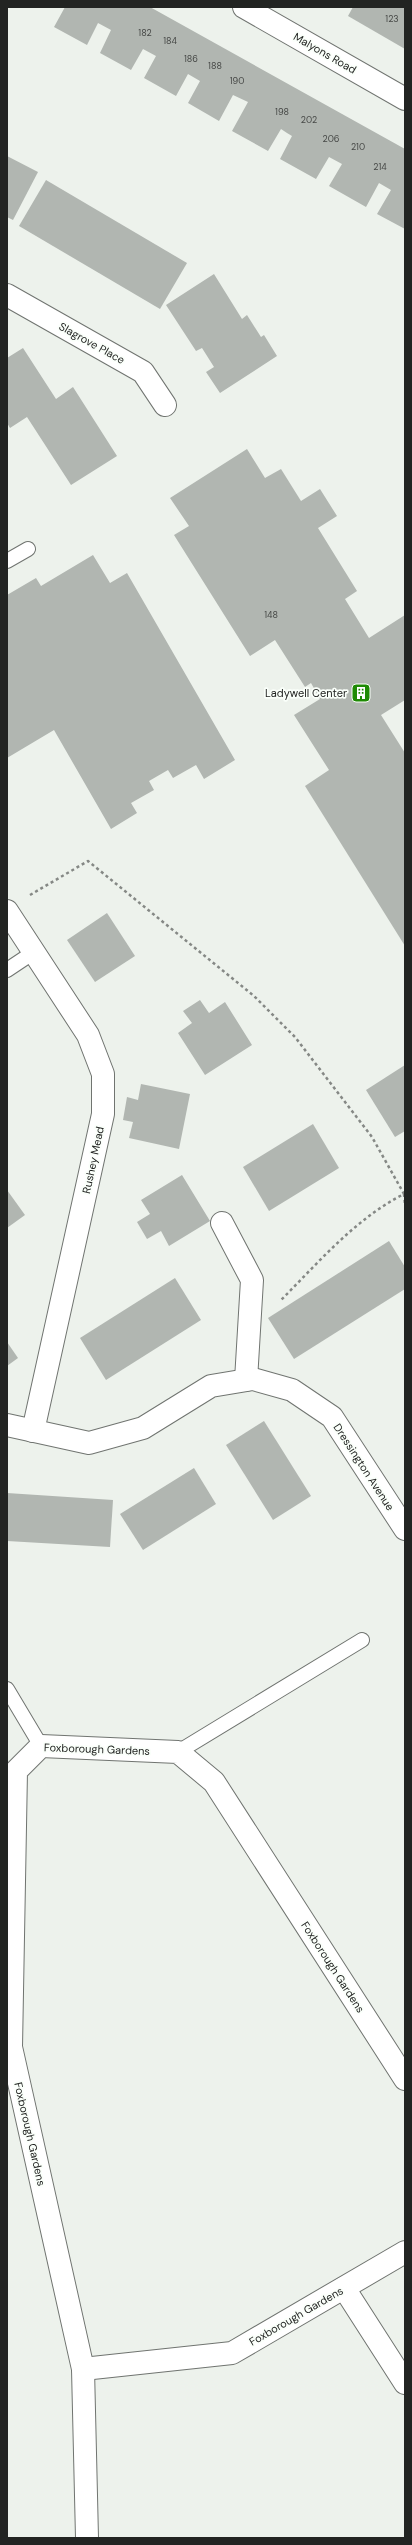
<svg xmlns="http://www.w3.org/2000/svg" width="412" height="2545" viewBox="0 0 412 2545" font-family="'DM Sans',sans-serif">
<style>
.building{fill:#b1b6b1}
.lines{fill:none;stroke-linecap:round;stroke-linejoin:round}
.lane-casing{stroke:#707470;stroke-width:16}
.street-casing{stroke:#707470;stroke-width:24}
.path{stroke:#858885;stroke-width:2.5;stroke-dasharray:3 3;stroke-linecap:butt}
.lane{stroke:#fff;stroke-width:14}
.street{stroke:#fff;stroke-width:22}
.labels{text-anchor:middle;stroke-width:3.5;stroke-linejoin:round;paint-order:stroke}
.number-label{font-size:9px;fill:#464846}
.street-label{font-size:11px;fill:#222422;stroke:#fafffa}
.poi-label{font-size:11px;fill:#222422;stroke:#fafffa;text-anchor:end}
</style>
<rect width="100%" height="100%" fill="#edf2ec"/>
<g class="building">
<polygon points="65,7 150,7 405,149 405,229 377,214 391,190 379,183 366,207 329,186 342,164 329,157 316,179 280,159 292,136 287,133 281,129 268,151 232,131 248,102 233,95 219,121 188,103 200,81 188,74 176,96 144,78 156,56 143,49 131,70 100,53 111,30 98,23 87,45 54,27"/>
<polygon points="353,7 405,7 405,49 348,16"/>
<polygon points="7,156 38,172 13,220 7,217"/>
<polygon points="46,180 187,263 160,309 19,226"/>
<polygon points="214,274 242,319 247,315 261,337 264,335 277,356 220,393 206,372 214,367 202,348 196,351 166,305"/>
<polygon points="23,348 56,399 73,387 117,456 71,485 27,417 10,428 7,423 7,358"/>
<polygon points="247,449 265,478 281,469 301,501 320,489 337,516 318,528 357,591 345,599 369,638 405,615 405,700 381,715 405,753 405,946 305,786 329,770 294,715 320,699 311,683 305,687 275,640 250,656 174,535 189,526 170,498"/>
<polygon points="93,555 110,583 127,573 235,760 204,779 196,765 173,778 168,770 149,781 154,790 131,803 137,813 111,829 54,730 7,758 7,595 36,578 41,586"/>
<polygon points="107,913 135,956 95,982 67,940"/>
<polygon points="200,1000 209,1013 225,1002 252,1045 205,1075 178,1033 192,1023 183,1011"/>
<polygon points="405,1065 405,1131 395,1137 366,1090"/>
<polygon points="141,1084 190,1094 179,1149 129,1138 133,1122 123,1120 127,1097 138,1100"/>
<polygon points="313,1124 339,1168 269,1211 243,1167"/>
<polygon points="182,1175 210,1221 169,1246 161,1231 147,1239 137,1222 150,1214 141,1200"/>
<polygon points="7,1190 25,1215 7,1228"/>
<polygon points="389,1241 405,1267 405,1289 294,1359 268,1318"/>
<polygon points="175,1278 201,1320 106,1380 80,1338"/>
<polygon points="7,1342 18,1358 7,1366"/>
<polygon points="264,1421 311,1496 273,1520 226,1445"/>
<polygon points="194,1468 216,1504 143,1550 120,1514"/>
<polygon points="7,1493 113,1500 110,1547 7,1541"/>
</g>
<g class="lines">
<g class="lane-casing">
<g id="lane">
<polyline points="7,561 28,549"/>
<polyline points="7,970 34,952"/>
<polyline points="7,1689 41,1746"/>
<polyline points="178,1752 362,1640"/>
</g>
</g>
<g class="street-casing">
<g id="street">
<polyline points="244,7 405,99"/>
<polyline points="7,295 143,372 165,405"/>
<polyline points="7,911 88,1035 103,1074 103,1114 33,1431"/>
<polyline points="222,1223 252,1280 246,1380"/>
<polyline points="7,1425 89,1443 143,1428 211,1386 253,1379 292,1390 332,1417 405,1529"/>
<polyline points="405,2079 214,1782 178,1752 41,1746 16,1771 11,2047 83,2369 232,2353 405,2252"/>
<polyline points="344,2288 405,2383"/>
<polyline points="83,2369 87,2538"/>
</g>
</g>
<g class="path">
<path d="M30,895L88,861L254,996L295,1037L372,1137L404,1194C355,1219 319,1262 281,1300"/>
<polyline points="404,1194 405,1205"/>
</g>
<use href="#lane" class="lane"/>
<use href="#street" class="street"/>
</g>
<defs>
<g id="building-square" transform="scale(1)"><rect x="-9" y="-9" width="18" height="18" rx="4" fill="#1e8a04" stroke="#fafffa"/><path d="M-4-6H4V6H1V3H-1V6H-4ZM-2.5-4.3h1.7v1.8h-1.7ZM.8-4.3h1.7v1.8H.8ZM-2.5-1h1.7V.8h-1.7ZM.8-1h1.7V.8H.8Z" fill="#fff"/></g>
</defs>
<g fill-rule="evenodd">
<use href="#building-square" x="361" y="693"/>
</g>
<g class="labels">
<g class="number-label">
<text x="392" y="22">123</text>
<text x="145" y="36">182</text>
<text x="170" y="44">184</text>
<text x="191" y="62">186</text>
<text x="215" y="69">188</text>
<text x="237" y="84">190</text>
<text x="282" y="115">198</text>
<text x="309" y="123">202</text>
<text x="331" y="142">206</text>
<text x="358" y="150">210</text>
<text x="380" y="170">214</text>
<text x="271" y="618">148</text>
</g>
<g class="street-label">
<text transform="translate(325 53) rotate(30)" y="4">Malyons Road</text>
<text transform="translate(92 343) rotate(29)" y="4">Slagrove Place</text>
<text transform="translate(93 1160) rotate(-78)" y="4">Rushey Mead</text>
<text transform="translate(364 1467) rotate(57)" y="4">Dressington Avenue</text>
<text transform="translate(97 1749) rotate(2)" y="4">Foxborough Gardens</text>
<text transform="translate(333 1967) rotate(57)" y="4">Foxborough Gardens</text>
<text transform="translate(30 2134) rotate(77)" y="4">Foxborough Gardens</text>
<text transform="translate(296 2316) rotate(-30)" y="4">Foxborough Gardens</text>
</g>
<g class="poi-label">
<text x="347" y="697">Ladywell Center</text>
</g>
</g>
<rect width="412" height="2545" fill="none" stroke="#222422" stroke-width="16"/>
</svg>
